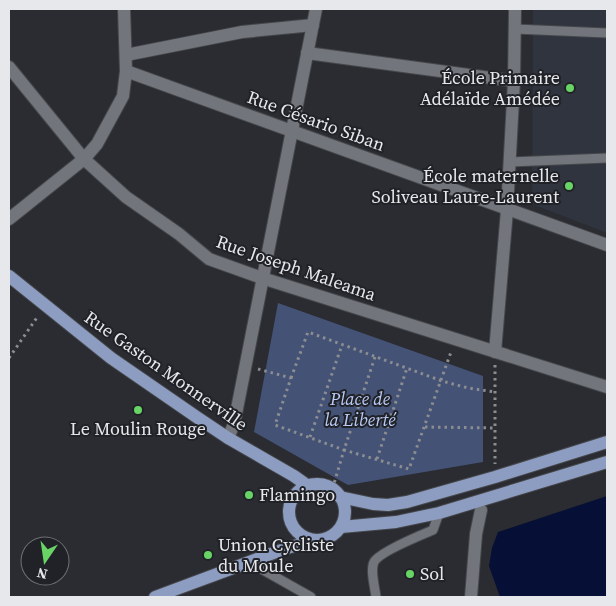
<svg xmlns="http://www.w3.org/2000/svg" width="616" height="606" viewBox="0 0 616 606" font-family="'Source Serif 4',serif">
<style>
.built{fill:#2f343e}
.green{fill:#445276}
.water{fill:#060f35}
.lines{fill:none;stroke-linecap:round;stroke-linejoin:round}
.lane-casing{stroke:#45474b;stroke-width:11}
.street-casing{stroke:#45474b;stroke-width:14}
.primary-casing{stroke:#45474b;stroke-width:14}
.path{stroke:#8b8d91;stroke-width:3;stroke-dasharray:2.5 4;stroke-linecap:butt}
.lane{stroke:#72757b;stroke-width:9}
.street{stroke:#72757b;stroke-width:12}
.primary{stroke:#8d9dc1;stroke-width:12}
.poi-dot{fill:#68d465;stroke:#202227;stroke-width:2}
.labels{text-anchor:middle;stroke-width:4;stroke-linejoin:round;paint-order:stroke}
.poi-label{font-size:18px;fill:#e6e8eb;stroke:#202227;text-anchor:start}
.street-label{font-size:18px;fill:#e6e8eb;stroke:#202227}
.park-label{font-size:18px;font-style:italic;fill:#b9cbf6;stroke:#202227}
</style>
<rect width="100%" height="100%" fill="#2a2c31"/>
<polygon class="built" points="533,9 607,9 607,233 532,204"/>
<polygon class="green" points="278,303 483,376 483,462 348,485 254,432"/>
<polygon class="water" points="607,496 607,597 500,597 489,566 492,548 498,532"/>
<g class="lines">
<g class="lane-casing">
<g id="lane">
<polyline points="515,29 607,33"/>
<polyline points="510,162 607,158"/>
<polyline points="249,562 311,597"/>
<path d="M376,597C375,588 370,570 374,562C379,552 421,535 433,530L439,513"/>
</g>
</g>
<g class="street-casing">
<g id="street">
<polyline points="307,53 514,81"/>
<polyline points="126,55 242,32 313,25"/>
<polyline points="9,67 84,159 126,197 179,234 209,259 262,278 607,387"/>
<polyline points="126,71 607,245"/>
<polyline points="9,219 84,159 97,144 123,96 126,71 124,9"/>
<polyline points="495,352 507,210 514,81 515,9"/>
<polyline points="228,438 234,424 316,9"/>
<polyline points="471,597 476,534 481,510"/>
</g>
</g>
<g class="primary-casing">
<g id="primary">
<polyline points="9,276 111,358 198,418 228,438 294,476 308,486"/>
<circle cx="317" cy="512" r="28"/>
<polyline points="340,497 373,504 388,505 407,502 495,477 607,442"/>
<polyline points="341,527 396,522 439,513 607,462"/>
<polyline points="155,597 287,548 316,540"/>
</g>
</g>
<g class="path">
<polyline points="375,357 344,450 409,469 451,352"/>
<polyline points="9,358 38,316"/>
<polyline points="495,365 495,464"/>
<polyline points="258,369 291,378 275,425 344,450 333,487"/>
<polyline points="291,378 308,332 442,381 468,388 495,392"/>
<polyline points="425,427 495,428"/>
<polyline points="310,437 342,345"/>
<polyline points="377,459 407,368"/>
</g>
<use href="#lane" class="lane"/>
<use href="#street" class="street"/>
<use href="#primary" class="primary"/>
</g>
<g class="poi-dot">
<circle cx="570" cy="88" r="5"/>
<circle cx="569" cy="186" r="5"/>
<circle cx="138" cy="410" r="5"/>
<circle cx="249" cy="495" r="5"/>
<circle cx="208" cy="555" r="5"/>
<circle cx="410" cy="574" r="5"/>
</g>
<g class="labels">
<g class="poi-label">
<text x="560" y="84" text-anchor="end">École Primaire<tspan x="560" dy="21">Adélaïde Amédée</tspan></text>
<text x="559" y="182" text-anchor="end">École maternelle<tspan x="559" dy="21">Soliveau Laure-Laurent</tspan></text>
<text x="138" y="435" text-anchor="middle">Le Moulin Rouge</text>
<text x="259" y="501">Flamingo</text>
<text x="218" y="551">Union Cycliste<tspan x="218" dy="21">du Moule</tspan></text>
<text x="420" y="580">Sol</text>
</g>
<g class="street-label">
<text transform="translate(316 121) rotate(20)" y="6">Rue Césario Siban</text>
<text transform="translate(296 268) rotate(19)" y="6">Rue Joseph Maleama</text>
<text transform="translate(166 371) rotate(35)" y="6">Rue Gaston Monnerville</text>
</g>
<g class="park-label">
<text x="360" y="405">Place de<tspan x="360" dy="21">la Liberté</tspan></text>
</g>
</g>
<rect width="616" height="606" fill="none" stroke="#e6e8eb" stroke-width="20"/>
<g transform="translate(45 561) rotate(193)"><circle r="24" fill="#202227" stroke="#6f7175"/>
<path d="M0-4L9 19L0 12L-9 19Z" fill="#68d465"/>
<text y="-8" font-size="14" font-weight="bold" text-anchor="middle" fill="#e6e8eb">N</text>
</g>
</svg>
